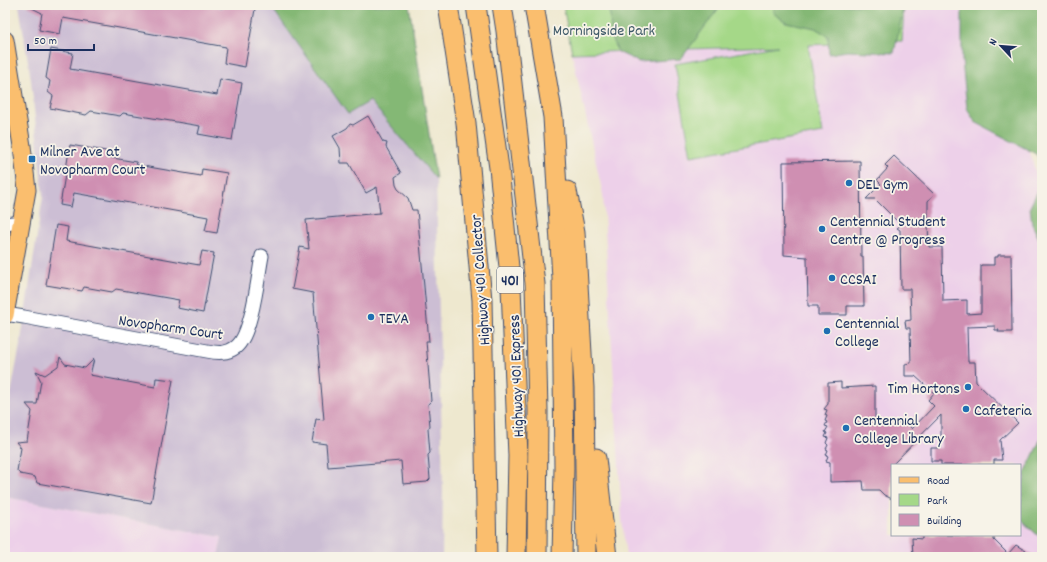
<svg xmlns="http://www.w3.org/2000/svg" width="1047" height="562" viewBox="0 0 1047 562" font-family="Dekko,sans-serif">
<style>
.built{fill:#edd0e9;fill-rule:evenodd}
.industrial{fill:#ccbed4}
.green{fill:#a5d888;stroke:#608473}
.forest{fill:#84b874;stroke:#507469}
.building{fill:#cf8fb2}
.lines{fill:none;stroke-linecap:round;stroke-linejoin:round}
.minor-casing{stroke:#3b4b6f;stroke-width:15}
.major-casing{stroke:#3b4b6f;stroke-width:19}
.highway-casing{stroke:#3b4b6f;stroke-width:21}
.minor{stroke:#fff;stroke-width:13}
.major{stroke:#fabe6e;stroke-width:17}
.highway{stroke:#fabe6e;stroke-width:19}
.poi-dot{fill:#1f6fb2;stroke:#f7f3e8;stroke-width:1.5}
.labels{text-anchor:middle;stroke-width:3.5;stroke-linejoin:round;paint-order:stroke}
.shield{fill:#f7f3e8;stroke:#5d6a87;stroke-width:1}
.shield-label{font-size:15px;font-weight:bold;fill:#1b2f5e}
.park-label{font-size:16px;fill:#3e5968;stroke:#f7f3e8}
.poi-label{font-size:16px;fill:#1b2f5e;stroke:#f7f3e8;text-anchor:start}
.street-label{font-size:16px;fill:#1b2f5e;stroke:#f7f3e8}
</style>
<rect width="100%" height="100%" fill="#f7f3e8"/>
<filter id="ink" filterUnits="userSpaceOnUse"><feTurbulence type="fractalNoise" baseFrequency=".025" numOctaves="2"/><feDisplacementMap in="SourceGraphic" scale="8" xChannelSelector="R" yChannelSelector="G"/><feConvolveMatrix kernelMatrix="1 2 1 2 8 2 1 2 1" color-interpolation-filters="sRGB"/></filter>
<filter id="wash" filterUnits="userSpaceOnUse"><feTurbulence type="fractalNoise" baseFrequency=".012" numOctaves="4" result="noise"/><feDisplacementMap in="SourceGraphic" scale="16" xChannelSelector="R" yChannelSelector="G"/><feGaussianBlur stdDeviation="0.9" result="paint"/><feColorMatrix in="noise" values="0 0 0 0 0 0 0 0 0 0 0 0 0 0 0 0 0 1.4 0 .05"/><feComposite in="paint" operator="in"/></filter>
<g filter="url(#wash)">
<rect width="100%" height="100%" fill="#eee8cf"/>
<g class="built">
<path d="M904,5H990L1042,196V557H626L622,519L603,195L572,53L902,41ZM892,465H1020V535H892Z"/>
<polygon points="5,497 222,537 218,557 5,557"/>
</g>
<polygon class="industrial" points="19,5 270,5 348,113 370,101 436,179 443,492 442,557 218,557 222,537 5,497 5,424 21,340 43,196 31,80"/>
<polygon class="green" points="563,5 904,5 902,41 808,45 823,133 691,156 675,64 778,46 572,53"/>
<g class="forest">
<polygon points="270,5 409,5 436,179 370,101 348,114"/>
<polygon points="607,5 721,5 681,59 639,62 618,52 611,38 610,15"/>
<polygon points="773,5 904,5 894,53 847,51 829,54 828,36 815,28 786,22 773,13"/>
<polygon points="962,5 1042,5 1042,245 1032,224 1030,207 1039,188 1039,159 1036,154 975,122 967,108 962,61"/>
<polygon points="1042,436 1042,539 1021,520 1020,509 1025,473"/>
</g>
<g id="blocks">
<g class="building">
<polygon points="26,5 208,5 222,8 223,5 232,5 255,9 245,67 224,63 226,47 63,18 60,34 39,30 42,13"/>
<polygon points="51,49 73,53 70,69 217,95 220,79 242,83 232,140 198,134 200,126 123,113 120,116 91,111 86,115 50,108 53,96 48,92 50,81 46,78"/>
<polygon points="368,116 383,142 387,143 386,147 401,173 395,177 396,185 398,189 408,198 412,210 417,210 429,341 426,341 431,401 428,404 430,426 428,429 430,453 428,455 430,479 427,482 403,484 401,461 328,467 326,444 312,442 316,419 324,420 313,293 292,289 300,247 309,249 306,220 380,213 377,187 366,193 349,163 341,163 340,148 333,136 347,128 350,124 353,125"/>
<polygon points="70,145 106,151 107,157 136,162 137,165 201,176 202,169 227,173 217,233 205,231 208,217 74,193 71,207 60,205"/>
<polygon points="894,156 934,194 928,201 928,219 931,222 928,225 929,247 942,247 943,301 967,300 967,314 981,313 981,265 994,265 994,257 998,257 998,255 1011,255 1012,332 998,332 999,330 995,330 995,326 967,327 968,362 975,362 976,382 1018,423 1000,440 1002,460 994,460 994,465 941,465 941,461 931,461 931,448 941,448 941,415 892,465 892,499 884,495 879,490 864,490 863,481 830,482 830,462 826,461 828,456 826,455 828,450 826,449 828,445 826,443 828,438 825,437 827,433 825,432 828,427 825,426 827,422 825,421 827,416 825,415 827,410 824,409 828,404 828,383 841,382 841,388 875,386 875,424 907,423 912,429 934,406 928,400 934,393 915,376 905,376 905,364 911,363 910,328 906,328 905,321 911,320 910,289 901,289 900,230 897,228 901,225 875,199 866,199 881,184 877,180 888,168 885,165"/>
<polygon points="860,161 861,256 863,256 864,306 847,306 847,315 818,315 818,306 808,306 807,257 784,255 783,162"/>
<polygon points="56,225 68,227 66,241 199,265 202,251 214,253 203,313 177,308 179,300 116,289 112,292 84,287 82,291 46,285"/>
<polygon points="60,357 65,364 85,368 94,359 90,375 155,387 156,378 173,380 151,503 37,483 35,477 20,474 17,471 21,448 16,442 27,441 32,411 26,404 37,404 41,381 36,371 45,375 58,366"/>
<polygon points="922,535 994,535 994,540 1008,554 1016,545 1036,557 913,557 912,538 922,539"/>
</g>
</g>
</g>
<g filter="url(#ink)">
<use href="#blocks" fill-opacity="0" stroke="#3b4b6f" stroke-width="1"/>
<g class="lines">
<g class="minor-casing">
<g id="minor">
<polyline points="5,224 21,222"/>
<path d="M5,314L24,317L207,351C217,353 227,354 236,347C252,335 258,276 262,256"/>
</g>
</g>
<g class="major-casing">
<polyline id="major" points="5,40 22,146 27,190 5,315"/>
</g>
<g class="highway-casing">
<g id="highway">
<polyline points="448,5 466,123 482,300 487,557"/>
<polyline points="476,5 499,168 511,287 518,456 516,557"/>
<polyline points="502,5 506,31 535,284 538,411 537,557"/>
<polyline points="534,5 553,117 562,279 564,468 562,557"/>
<polyline points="567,191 575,232 584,388 586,557"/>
<polyline points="596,458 607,557"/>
</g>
</g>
<use href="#minor" class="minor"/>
<use href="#major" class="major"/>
<use href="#highway" class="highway"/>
</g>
</g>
<g class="poi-dot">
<rect x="28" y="155" width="8" height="8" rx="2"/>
<circle cx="849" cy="183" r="4"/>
<circle cx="822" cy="229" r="4"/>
<circle cx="832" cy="278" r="4"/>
<circle cx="371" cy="317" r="4"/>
<circle cx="827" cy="331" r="4"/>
<circle cx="968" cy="387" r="4"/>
<circle cx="966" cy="409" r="4"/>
<circle cx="846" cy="428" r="4"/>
</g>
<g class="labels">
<rect class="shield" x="497" y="267" width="26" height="26" rx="3"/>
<g class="shield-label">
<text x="510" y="285">401</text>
</g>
<g class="park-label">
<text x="604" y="35">Morningside Park</text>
</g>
<g class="poi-label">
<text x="40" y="156">Milner Ave at<tspan x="40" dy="18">Novopharm Court</tspan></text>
<text x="857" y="189">DEL Gym</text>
<text x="830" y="226">Centennial Student<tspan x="830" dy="18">Centre @ Progress</tspan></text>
<text x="840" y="284">CCSAI</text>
<text x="379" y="323">TEVA</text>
<text x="835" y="328">Centennial<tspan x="835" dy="18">College</tspan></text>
<text x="960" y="393" text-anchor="end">Tim Hortons</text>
<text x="974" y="415">Cafeteria</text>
<text x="854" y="425">Centennial<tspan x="854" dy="18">College Library</tspan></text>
</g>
<g class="street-label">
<text transform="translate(479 280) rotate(-94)" y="6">Highway 401 Collector</text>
<text transform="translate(171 326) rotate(8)" y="6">Novopharm Court</text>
<text transform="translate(515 376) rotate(-92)" y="6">Highway 401 Express</text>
</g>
</g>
<rect width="1047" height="562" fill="none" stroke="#f7f3e8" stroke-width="20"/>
<rect x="891" y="464" width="130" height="72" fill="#f7f3e8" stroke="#9fa5b1"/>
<rect x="899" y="477" width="20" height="6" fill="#fabe6e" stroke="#9fa5b1"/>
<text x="927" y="484" font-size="12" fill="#1b2f5e">Road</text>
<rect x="899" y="494" width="20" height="12" fill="#a5d888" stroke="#9fa5b1"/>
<text x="927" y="504" font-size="12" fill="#1b2f5e">Park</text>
<rect x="899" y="514" width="20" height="12" fill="#cf8fb2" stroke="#9fa5b1"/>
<text x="927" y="524" font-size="12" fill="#1b2f5e">Building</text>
<g transform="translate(1001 46) rotate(296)" stroke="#f7f3e8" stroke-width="3" paint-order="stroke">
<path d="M0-3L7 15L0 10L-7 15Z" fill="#1b2f5e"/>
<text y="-6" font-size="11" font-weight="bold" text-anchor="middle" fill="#1b2f5e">N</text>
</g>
<path d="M28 44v6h66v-6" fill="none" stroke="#1b2f5e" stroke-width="2"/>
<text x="34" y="44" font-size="12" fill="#1b2f5e" stroke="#f7f3e8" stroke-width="3" paint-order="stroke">50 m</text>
</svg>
